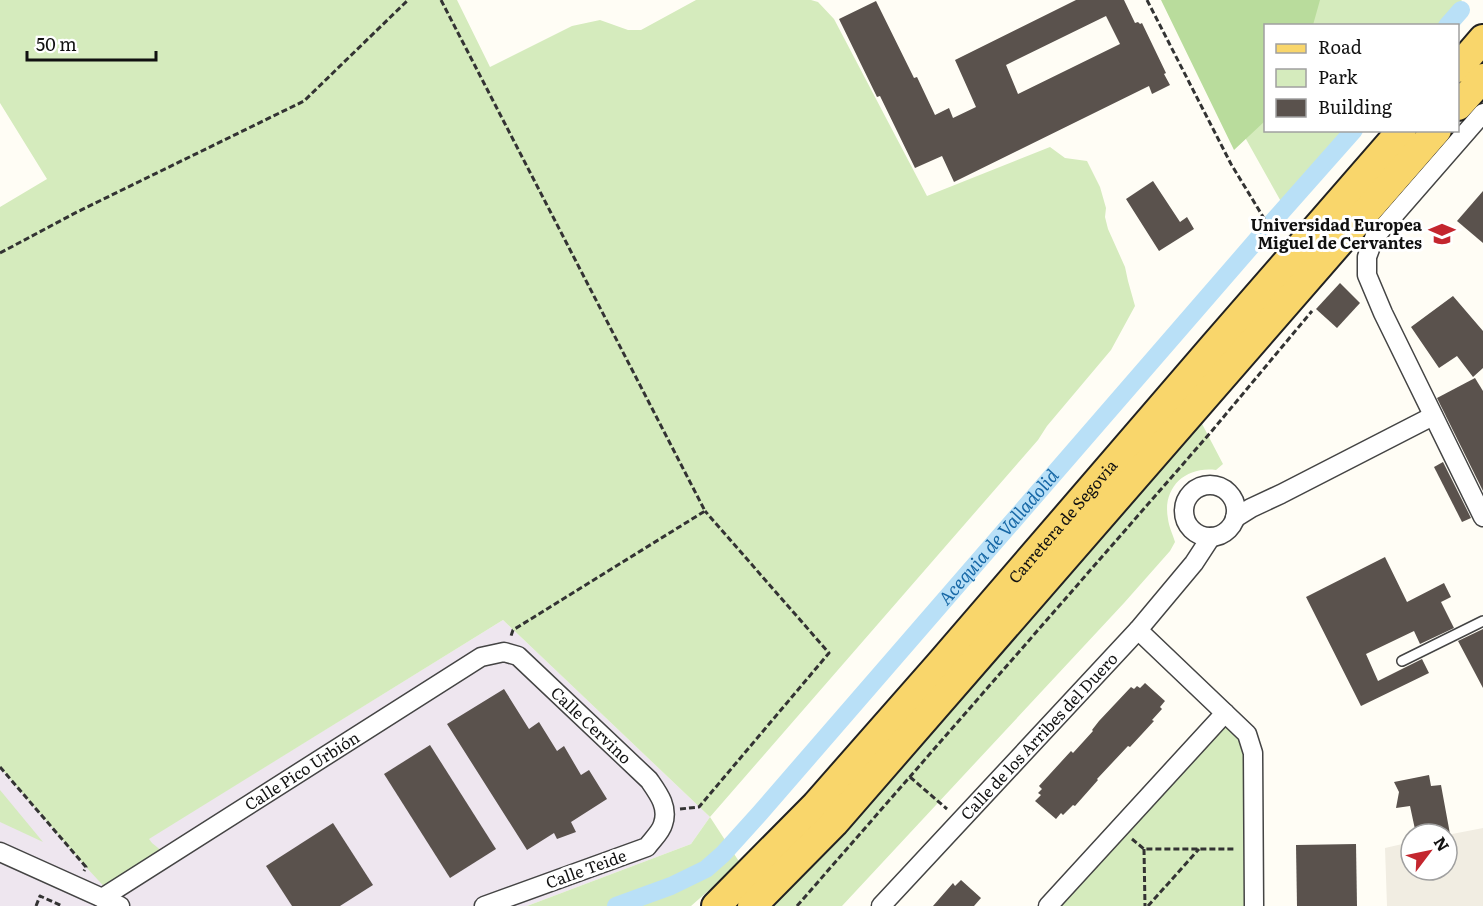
<svg xmlns="http://www.w3.org/2000/svg" width="1483" height="906" viewBox="0 0 1483 906" font-family="Literata,serif">
<style>
.industrial{fill:#eee6ef}
.green{fill:#d5ebbd}
.forest{fill:#b9dc9c}
.plaza{fill:#f1ede2}
.lines{fill:none;stroke-linecap:round;stroke-linejoin:round}
.canal{stroke:#b9e0f7;stroke-width:18}
.building{fill:#5a524d;fill-rule:evenodd}
.lane-casing{stroke:#444;stroke-width:12}
.street-casing{stroke:#444;stroke-width:21}
.primary-casing{stroke:#222;stroke-width:32}
.path{stroke:#333;stroke-width:3;stroke-dasharray:6 3;stroke-linecap:butt}
.lane{stroke:#fff;stroke-width:9}
.street{stroke:#fff;stroke-width:18}
.primary{stroke:#f9d66b;stroke-width:28}
.labels{text-anchor:middle;stroke-width:6;stroke-linejoin:round;paint-order:stroke}
.poi-label{font-size:16px;font-weight:bold;fill:#111;stroke:#fff;text-anchor:end}
.street-label{font-size:16px;fill:#111;stroke:#fff}
.water-label{font-size:18px;font-style:italic;fill:#1768a6;stroke:#fff}
</style>
<rect width="100%" height="100%" fill="#fffdf5"/>
<polygon class="industrial" points="503,620 710,817 691,844 527,906 0,906 0,654 148,839"/>
<g class="green">
<polygon points="0,0 457,0 490,67 572,26 600,20 628,30 641,30 696,0 811,0 818,2 834,19 927,196 1050,147 1065,158 1087,161 1100,187 1106,208 1105,217 1108,229 1125,267 1128,281 1135,306 1111,350 1047,426 1038,440 710,817 740,863 691,906 527,906 691,844 710,817 503,620 149,839 152,843 168,856 110,893 86,867 0,767 0,207 47,179 0,103"/>
<polygon points="1168,0 1462,0 1441,25 1266,26 1266,130 1356,131 1288,214"/>
<path d="M1200,420L1223,464L1216,470C1185,466 1162,488 1168,519C1169,527 1173,535 1175,542L1170,551L1124,603L842,906H774Z"/>
<polygon points="1225,713 1247,734 1253,906 1048,906"/>
<polygon points="0,790 43,842 0,822"/>
</g>
<polygon class="forest" points="1161,0 1320,0 1313,25 1266,26 1265,121 1234,150"/>
<polygon class="plaza" points="1483,828 1483,906 1387,906 1385,848 1411,842 1411,870 1447,870 1447,835"/>
<g class="lines">
<g class="canal">
<polyline points="1447,26 1461,10"/>
<path id="s1" d="M616,906L671,886L706,869L723,854L760,813L1268,227L1354,130"/>
</g>
</g>
<g class="building">
<path d="M1076,0H1124L1135,23L1138,22L1140,24L1142,23L1166,73L1164,74L1170,85L1152,94L1149,86L954,182L942,156L915,168L880,96L877,97L839,19L876,1L914,78L917,77L935,115L949,108L953,118L976,107L955,60ZM1106,16L1120,44L1018,94L1006,65Z"/>
<polygon points="1153,181 1180,222 1187,217 1194,229 1159,251 1126,199"/>
<polygon points="1483,191 1483,243 1457,221"/>
<polygon points="1340,283 1360,303 1337,328 1316,309"/>
<polygon points="1453,296 1483,331 1483,368 1473,377 1457,356 1439,368 1411,327"/>
<polygon points="1475,378 1483,391 1483,491 1437,398"/>
<polygon points="1443,462 1471,518 1462,522 1434,467"/>
<polygon points="1385,557 1407,602 1444,583 1451,597 1441,602 1454,628 1420,644 1414,631 1366,654 1378,681 1422,659 1429,673 1361,706 1306,597"/>
<polygon points="1483,629 1483,688 1458,641"/>
<polygon points="1145,683 1165,701 1160,707 1162,709 1152,720 1154,721 1130,747 1128,746 1097,779 1098,780 1075,806 1073,805 1063,815 1061,813 1056,819 1035,801 1041,795 1038,793 1042,789 1039,786 1071,751 1073,753 1093,731 1092,730 1099,721 1131,687 1134,689 1137,686 1140,688"/>
<polygon points="504,689 529,729 539,722 557,751 564,746 581,775 589,770 607,799 571,822 576,832 557,839 554,833 527,850 447,724"/>
<polygon points="430,745 496,849 450,878 384,774"/>
<polygon points="1429,775 1431,786 1441,785 1450,834 1416,834 1410,806 1396,808 1399,792 1394,782"/>
<polygon points="333,823 373,885 340,906 292,906 266,866"/>
<polygon points="1356,844 1357,906 1297,906 1296,845"/>
<polygon points="961,880 981,898 974,906 933,906 953,883 955,886"/>
</g>
<g class="lines">
<g class="lane-casing">
<polyline id="lane" points="1402,661 1483,621"/>
</g>
<g class="street-casing">
<g id="street">
<polyline points="1483,113 1374,238 1367,257 1367,275 1383,313 1483,517"/>
<circle cx="1210" cy="511" r="26"/>
<polyline points="1235,518 1251,508 1281,494 1433,416"/>
<polyline points="1138,630 1247,734 1253,753 1254,906"/>
<polyline points="0,852 120,906"/>
<path id="s2" d="M102,898L481,657L504,652L518,656L649,780C658,793 669,807 663,824C661,832 652,840 647,847L484,906"/>
<path id="s3" d="M881,906L1138,630L1194,563L1211,537"/>
<polyline points="1048,906 1225,713"/>
</g>
</g>
<g class="primary-casing">
<g id="primary">
<polyline points="1458,68 1483,39"/>
<polyline points="1458,106 1483,78"/>
<path id="s4" d="M716,906L816,805L940,664L1214,346L1402,130"/>
<polyline points="752,906 834,823 1437,130"/>
</g>
</g>
<g class="path">
<polyline points="441,0 705,511 513,630 511,636"/>
<polyline points="1147,0 1231,164 1265,220"/>
<polyline points="0,253 77,212 304,101 408,0"/>
<polyline points="0,767 86,867 84,871"/>
<polyline points="910,777 947,809"/>
<polyline points="680,809 699,807 829,653 705,511"/>
<polyline points="1132,839 1144,849 1236,849"/>
<polyline points="1144,849 1145,906"/>
<polyline points="36,906 40,896 62,906"/>
<polyline points="797,906 1211,432 1312,311"/>
<polyline points="1148,906 1199,849"/>
</g>
<use href="#lane" class="lane"/>
<use href="#street" class="street"/>
<use href="#primary" class="primary"/>
</g>
<defs>
<g id="university-bare" transform="scale(2.07)"><path d="M0-5L7-2L0 1L-7-2ZM-4 1L0 2.5L4 1V4Q0 6-4 4Z" fill="#c4262e" stroke="#fff" stroke-width="2.5" paint-order="stroke"/></g>
</defs>
<g fill-rule="evenodd">
<use href="#university-bare" x="1442" y="234"/>
</g>
<g class="labels">
<g class="poi-label">
<text x="1422" y="231">Universidad Europea<tspan x="1422" dy="18">Miguel de Cervantes</tspan></text>
</g>
<g class="street-label">
<text dy="6" stroke="none"><textPath href="#s4" startOffset="518">Carretera de Segovia</textPath></text>
<text dy="6" stroke="none"><textPath href="#s2" startOffset="588">Calle Cervino</textPath></text>
<text dy="6" stroke="none"><textPath href="#s3" startOffset="232">Calle de los Arribes del Duero</textPath></text>
<text dy="6" stroke="none"><textPath href="#s2" startOffset="237">Calle Pico Urbión</textPath></text>
<text transform="translate(586 869) rotate(-20)" y="6">Calle Teide</text>
</g>
<g class="water-label">
<text dy="6" stroke="none"><textPath href="#s1" startOffset="540">Acequia de Valladolid</textPath></text>
</g>
</g>
<rect x="1264" y="24" width="195" height="108" fill="#ffffff" stroke="#a0a0a0" stroke-width="1.5"/>
<rect x="1276" y="44" width="30" height="9" fill="#f9d66b" stroke="#a0a0a0" stroke-width="1.5"/>
<text x="1318" y="54" font-size="18" fill="#111111">Road</text>
<rect x="1276" y="69" width="30" height="18" fill="#d5ebbd" stroke="#a0a0a0" stroke-width="1.5"/>
<text x="1318" y="84" font-size="18" fill="#111111">Park</text>
<rect x="1276" y="99" width="30" height="18" fill="#5a524d" stroke="#a0a0a0" stroke-width="1.5"/>
<text x="1318" y="114" font-size="18" fill="#111111">Building</text>
<g transform="translate(1429 852) rotate(58)"><circle r="28" fill="#ffffff" stroke="#a0a0a0" stroke-width="1.5"/>
<path d="M0-4.5L10 22L0 15L-10 22Z" fill="#c4262e"/>
<text y="-9" font-size="16" font-weight="bold" text-anchor="middle" fill="#111111">N</text>
</g>
<path d="M27 51v9h129v-9" fill="none" stroke="#111111" stroke-width="3"/>
<text x="36" y="51" font-size="18" fill="#111111" stroke="#ffffff" stroke-width="4.5" paint-order="stroke">50 m</text>
</svg>
